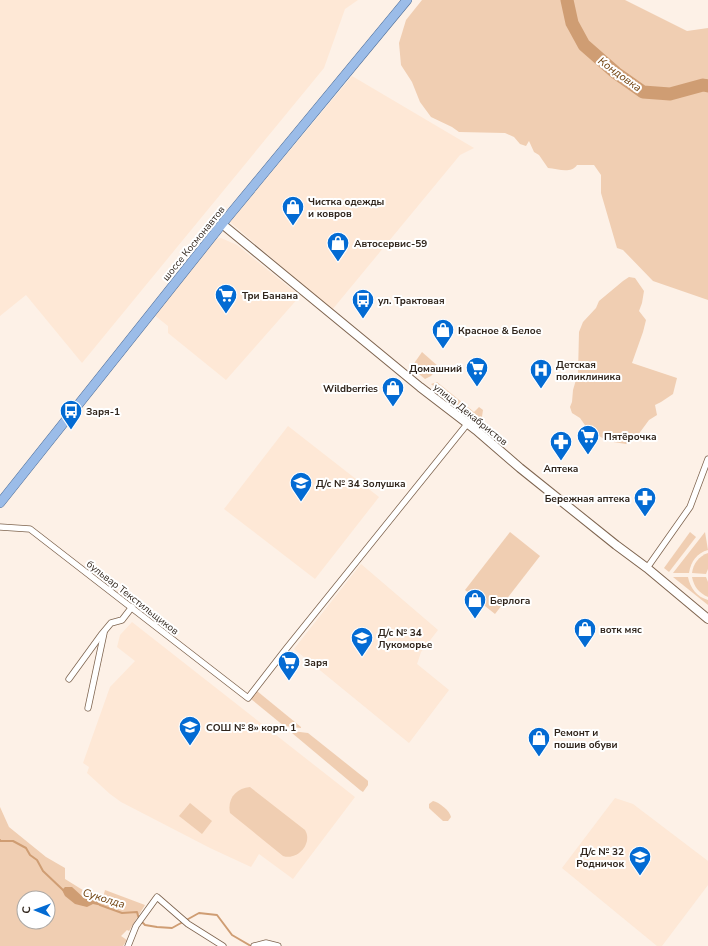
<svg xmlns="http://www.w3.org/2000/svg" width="708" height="946" viewBox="0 0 708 946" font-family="'Nunito Sans',sans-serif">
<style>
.built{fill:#fee8d6}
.green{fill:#f0ceb2;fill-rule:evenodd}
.water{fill:#cf9d73}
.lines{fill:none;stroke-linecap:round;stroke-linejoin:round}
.stream{stroke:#cf9d73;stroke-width:2}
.river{stroke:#cf9d73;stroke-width:13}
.street-casing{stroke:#7e644f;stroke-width:7}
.secondary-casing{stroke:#7e644f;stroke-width:10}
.primary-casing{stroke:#4b6b96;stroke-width:10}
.street{stroke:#fff;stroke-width:5.5}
.secondary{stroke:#fff;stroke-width:8}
.primary{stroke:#9bbce8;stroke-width:9}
.labels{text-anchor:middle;stroke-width:4;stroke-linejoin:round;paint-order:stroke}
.poi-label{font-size:10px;font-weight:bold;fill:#30251c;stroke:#fff;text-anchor:start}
.street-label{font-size:10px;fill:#30251c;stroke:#fff}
.water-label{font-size:11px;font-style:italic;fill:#6f400c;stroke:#fff}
</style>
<rect width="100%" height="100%" fill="#fdf1e7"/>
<g class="built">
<polygon points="0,0 358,0 345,9 324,68 82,363 26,295 0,316"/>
<polygon points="352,76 474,148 460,155 332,310 230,222"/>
<polygon points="221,238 237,245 300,296 226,380 168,333 168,326 153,314 213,239"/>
<polygon points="288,426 379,497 315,579 224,509"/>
<polygon points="361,564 438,630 421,652 417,664 449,690 409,743 294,649"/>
<polygon points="132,622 355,797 293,879 259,854 251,867 210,848 121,802 110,794 87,773 89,767 83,763 110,687 135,661 117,647 120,635"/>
<polygon points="615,798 633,804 708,861 708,885 662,946 657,946 562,868"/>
</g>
<g class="green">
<path d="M422,0H625L687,31L708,28V300L653,281L623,250L617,248L601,193V175L594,165H577C571,174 558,169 548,168L539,155L534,152L529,141L526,146L520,144L514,137L505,133L459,132L452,127L431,117L420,102L412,82L401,65L399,43L406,20Z"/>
<polygon points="629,277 635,278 644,291 642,303 639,311 646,320 643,332 632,363 677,378 673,394 661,402 655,405 657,415 649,420 635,439 626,444 607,441 587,428 580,418 572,413 570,407 572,402 573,390 578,373 579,332 583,322 596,308 599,301 623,281"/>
<polygon points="422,352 439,367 431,376 425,379 413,369 415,362"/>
<polygon points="437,382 474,412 479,407 483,410 481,423 480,425 431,384"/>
<polygon points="510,532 540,556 495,614 465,590"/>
<polygon points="690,532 696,537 669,572 664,568"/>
<path d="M705,532L708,550C697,553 691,561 689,573H673Z"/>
<path d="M708,553V569L706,574L692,573C693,564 699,556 708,553Z"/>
<path d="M673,577H688C690,588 697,597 708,600V605Z"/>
<path d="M692,577H706L708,582V597C699,593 694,587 692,577Z"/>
<polygon points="257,691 301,727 301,728 284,726 251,699 250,698"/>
<polygon points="292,731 308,733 367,780 368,781 368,785 363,792 360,790 292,733 291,732"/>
<path d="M250,787L305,830C313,843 298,861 283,856L230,813C227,799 236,788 250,787Z"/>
<path d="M433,801C439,802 450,811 451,817L448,821H443L431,810L429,808V804Z"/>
<polygon points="190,803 212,821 202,834 179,816"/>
<path d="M0,807L9,827L46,857L65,868V879L102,902L105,890L145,905L129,931L127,930L121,936L127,940L123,946H0ZM24,898H48V922H24Z"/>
</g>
<polygon class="water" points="65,887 72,887 84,898 93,897 102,906 93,904 87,907 75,904 65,896 62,890"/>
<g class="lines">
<g class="stream">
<polyline points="0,840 0,841 13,841 26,848 30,855 37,860 43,871 63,890"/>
<polyline points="100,905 122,913 137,912 139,919 145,925 157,927 172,928 199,913 217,915 232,935 251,946"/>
</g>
<polyline class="river" points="567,0 572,23 584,45 616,73 643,92 670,94 703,85 708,86"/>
<g class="street-casing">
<g id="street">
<polyline points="0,527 30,529 248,698 286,649 468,423"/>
<polyline points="647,568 690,507 708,459"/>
<polyline points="69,679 101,635 111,623 122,620 132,607"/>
<polyline points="88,708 104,633"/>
<polyline points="128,946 136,926 157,897 188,924 223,946"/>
<polyline points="254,946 266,943 278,946"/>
</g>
</g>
<g class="secondary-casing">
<polyline id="secondary" points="222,224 420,387 476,430 520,468 616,545 647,568 708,619"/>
</g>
<g class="primary-casing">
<polyline id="primary" points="0,503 222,224 407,0"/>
</g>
<use href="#street" class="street"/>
<use href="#secondary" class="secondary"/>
<use href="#primary" class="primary"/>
</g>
<defs>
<g id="shop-pin" transform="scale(1.15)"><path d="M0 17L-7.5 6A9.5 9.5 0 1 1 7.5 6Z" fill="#036bd3" stroke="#fff"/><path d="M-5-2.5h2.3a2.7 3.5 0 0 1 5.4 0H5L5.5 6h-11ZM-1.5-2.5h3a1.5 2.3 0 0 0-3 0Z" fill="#fff"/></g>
<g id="supermarket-pin" transform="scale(1.15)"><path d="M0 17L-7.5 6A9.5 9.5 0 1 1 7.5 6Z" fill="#036bd3" stroke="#fff"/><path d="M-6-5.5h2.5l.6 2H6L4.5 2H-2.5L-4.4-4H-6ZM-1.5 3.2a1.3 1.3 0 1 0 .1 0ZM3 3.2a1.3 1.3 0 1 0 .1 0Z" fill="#fff"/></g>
<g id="bus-pin" transform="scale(1.15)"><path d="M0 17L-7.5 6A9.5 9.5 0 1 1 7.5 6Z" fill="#036bd3" stroke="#fff"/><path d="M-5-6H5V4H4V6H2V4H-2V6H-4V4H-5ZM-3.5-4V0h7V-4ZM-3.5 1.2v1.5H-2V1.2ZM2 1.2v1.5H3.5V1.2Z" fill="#fff"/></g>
<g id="hospital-pin" transform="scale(1.15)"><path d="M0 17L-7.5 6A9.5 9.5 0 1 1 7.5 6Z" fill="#036bd3" stroke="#fff"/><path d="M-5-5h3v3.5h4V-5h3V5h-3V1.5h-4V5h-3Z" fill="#fff"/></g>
<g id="pharmacy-pin" transform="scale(1.15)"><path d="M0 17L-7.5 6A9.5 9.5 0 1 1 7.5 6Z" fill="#036bd3" stroke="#fff"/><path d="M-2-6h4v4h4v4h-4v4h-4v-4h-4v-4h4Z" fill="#fff"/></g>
<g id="school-pin" transform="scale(1.15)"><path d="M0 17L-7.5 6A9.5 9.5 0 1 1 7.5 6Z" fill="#036bd3" stroke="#fff"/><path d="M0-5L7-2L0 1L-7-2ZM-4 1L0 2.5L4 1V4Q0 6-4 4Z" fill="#fff"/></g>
</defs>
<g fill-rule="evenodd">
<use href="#shop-pin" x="293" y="207"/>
<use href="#shop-pin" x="338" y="243"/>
<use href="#supermarket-pin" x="226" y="295"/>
<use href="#bus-pin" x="363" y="300"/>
<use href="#shop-pin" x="443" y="330"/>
<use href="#supermarket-pin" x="477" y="368"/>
<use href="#hospital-pin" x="541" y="370"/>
<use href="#shop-pin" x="393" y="388"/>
<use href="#bus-pin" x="71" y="411"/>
<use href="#supermarket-pin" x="588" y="436"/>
<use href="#pharmacy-pin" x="561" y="442"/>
<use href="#school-pin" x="301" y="483"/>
<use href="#pharmacy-pin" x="645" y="498"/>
<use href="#shop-pin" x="475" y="600"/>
<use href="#shop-pin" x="585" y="629"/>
<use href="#school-pin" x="362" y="638"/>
<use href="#supermarket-pin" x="289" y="662"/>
<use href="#school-pin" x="190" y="727"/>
<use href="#shop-pin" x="539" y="738"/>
<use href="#school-pin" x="640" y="857"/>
</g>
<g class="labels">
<g class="poi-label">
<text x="308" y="205">Чистка одежды<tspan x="308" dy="12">и ковров</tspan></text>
<text x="354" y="247">Автосервис-59</text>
<text x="242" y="299">Три Банана</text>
<text x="378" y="304">ул. Трактовая</text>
<text x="458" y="334">Красное &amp; Белое</text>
<text x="556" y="368">Детская<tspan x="556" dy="12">поликлиника</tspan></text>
<text x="462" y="372" text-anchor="end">Домашний</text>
<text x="378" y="392" text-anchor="end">Wildberries</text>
<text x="86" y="415">Заря-1</text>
<text x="604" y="440">Пятёрочка</text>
<text x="561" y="472" text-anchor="middle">Аптека</text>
<text x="316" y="487">Д/с № 34 Золушка</text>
<text x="630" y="502" text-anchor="end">Бережная аптека</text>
<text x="490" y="604">Берлога</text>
<text x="600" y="633">вотк мяс</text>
<text x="378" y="636">Д/с № 34<tspan x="378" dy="12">Лукоморье</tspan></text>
<text x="304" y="666">Заря</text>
<text x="206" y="731">СОШ № 8» корп. 1</text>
<text x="554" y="736">Ремонт и<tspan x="554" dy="12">пошив обуви</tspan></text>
<text x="624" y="855" text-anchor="end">Д/с № 32<tspan x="624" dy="12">Родничок</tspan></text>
</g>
<g class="street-label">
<text transform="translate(193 243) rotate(-51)" y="4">шоссе Космонавтов</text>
<text transform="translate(471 414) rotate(39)" y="4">улица Декабристов</text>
<text transform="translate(133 597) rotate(38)" y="4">бульвар Текстильщиков</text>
</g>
<g class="water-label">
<text transform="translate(620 74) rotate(36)" y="4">Кондовка</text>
<text transform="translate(104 898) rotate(17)" y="4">Суколда</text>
</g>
</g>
<g transform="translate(36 910) rotate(271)"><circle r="19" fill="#ffffff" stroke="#aca8a4"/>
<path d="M0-3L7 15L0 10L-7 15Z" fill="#036bd3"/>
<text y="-6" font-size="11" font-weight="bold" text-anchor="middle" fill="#30251c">С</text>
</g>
</svg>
